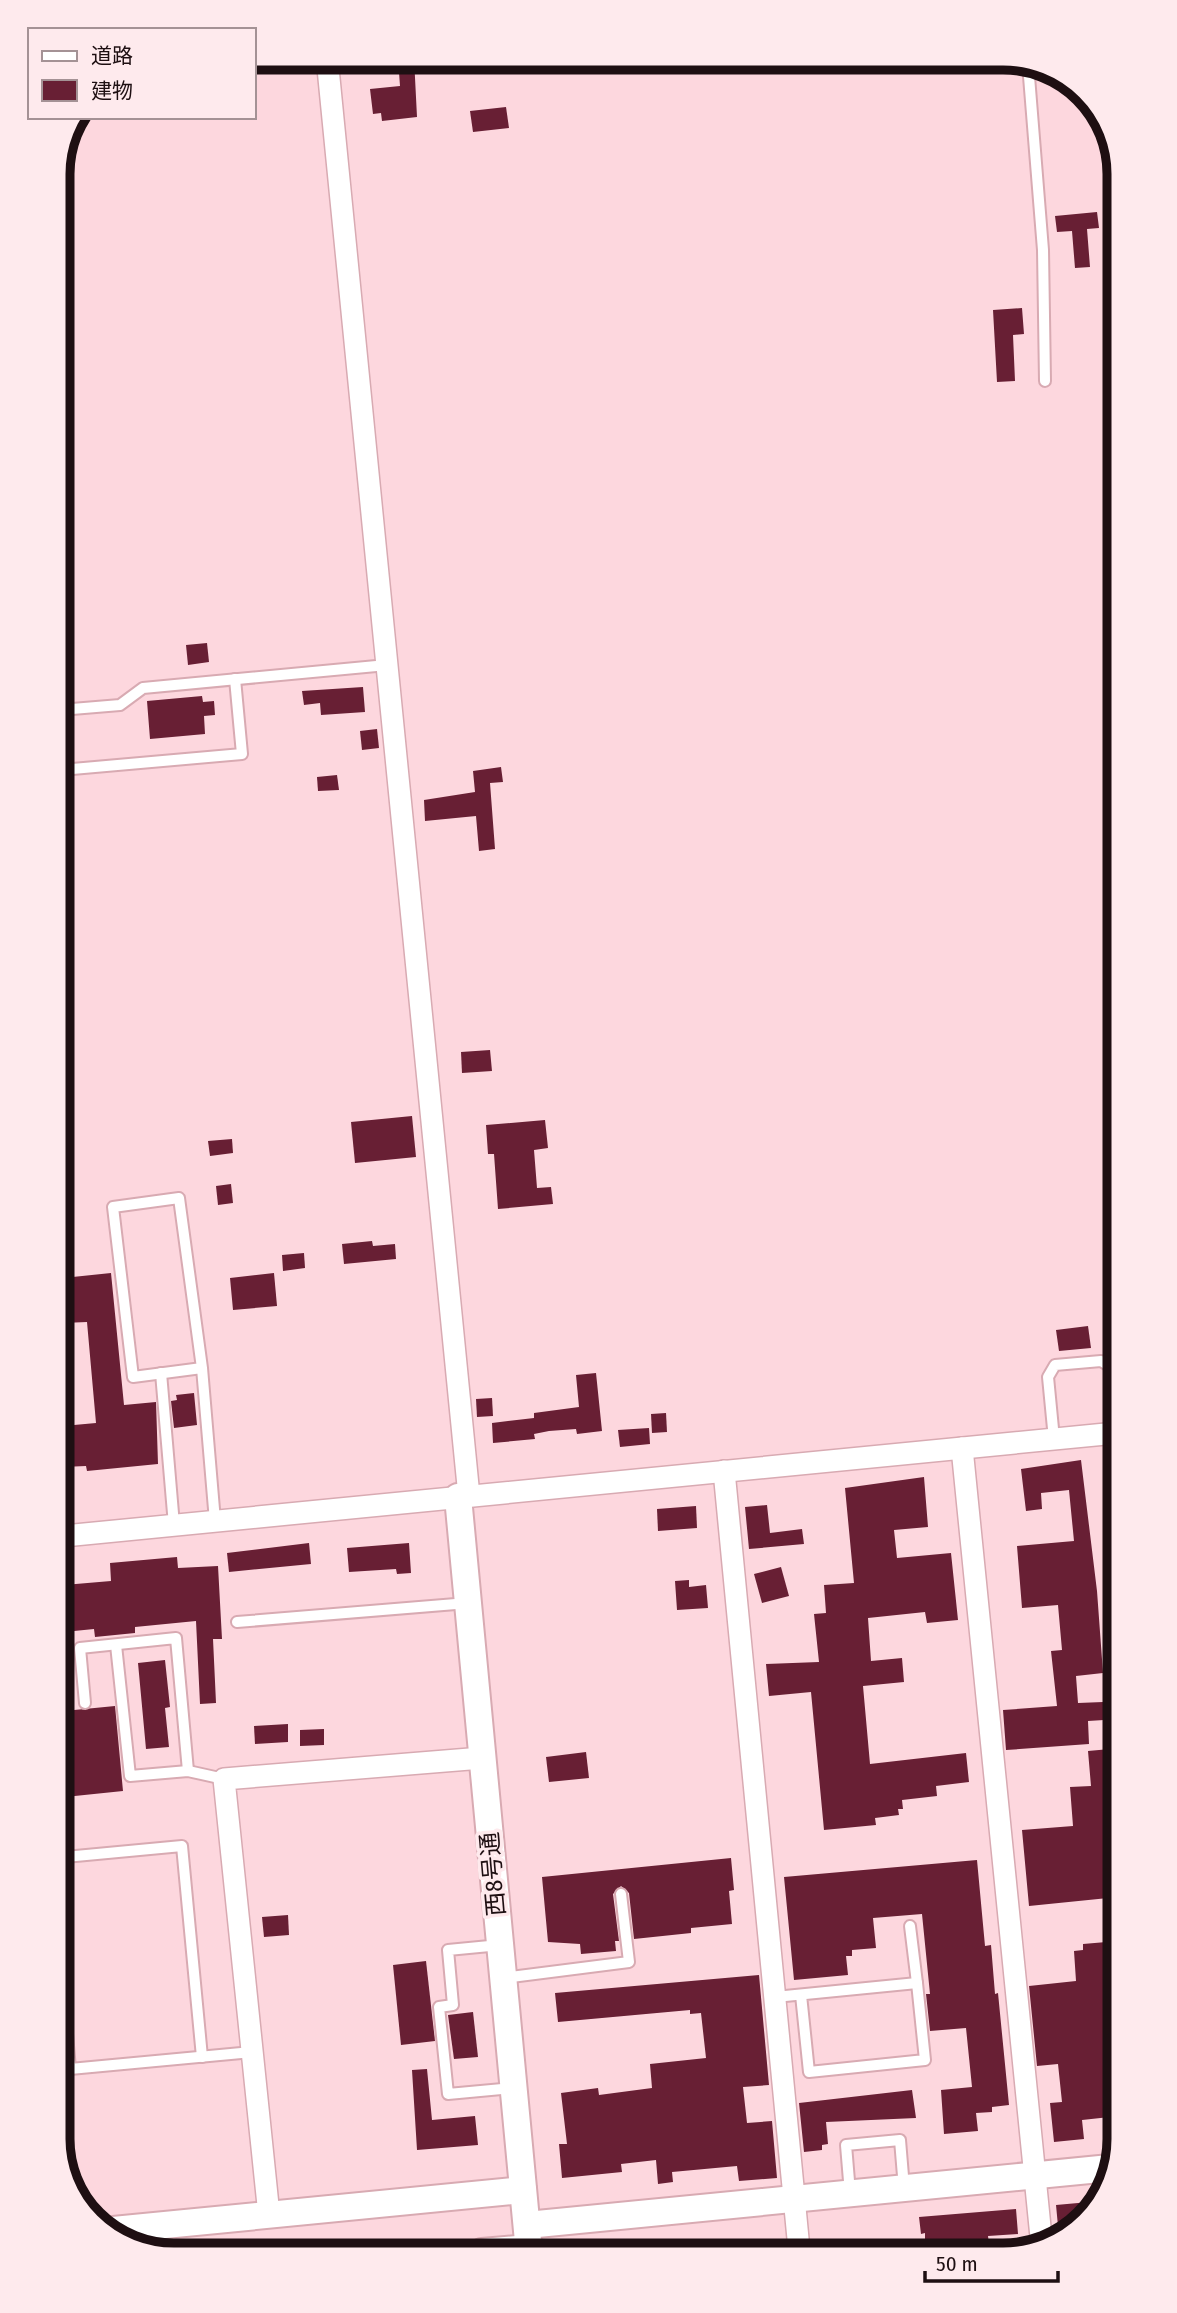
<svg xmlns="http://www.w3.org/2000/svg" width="1177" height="2313" viewBox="0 0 1177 2313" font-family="'Fira Sans Condensed','Noto Sans JP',sans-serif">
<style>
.building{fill:#681f34}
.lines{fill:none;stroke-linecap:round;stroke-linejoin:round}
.service-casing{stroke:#d8aab2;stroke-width:14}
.minor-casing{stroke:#d8aab2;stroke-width:24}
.tertiary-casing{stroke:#d8aab2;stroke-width:30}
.service{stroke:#fff;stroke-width:10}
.minor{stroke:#fff;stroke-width:21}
.tertiary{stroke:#fff;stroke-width:26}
.labels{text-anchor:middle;stroke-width:7;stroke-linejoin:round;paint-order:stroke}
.street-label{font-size:24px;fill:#1e0f12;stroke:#feeaed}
.rim{fill:none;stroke:#1e0f12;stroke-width:9}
</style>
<rect width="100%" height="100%" fill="#fdd7de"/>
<g class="building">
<polygon points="398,58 414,58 417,117 382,121 381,113 373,114 370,89 400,86"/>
<polygon points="443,58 510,58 511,68 445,74"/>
<polygon points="506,107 509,128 473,132 470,111"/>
<polygon points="1097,212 1099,228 1087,229 1090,267 1075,268 1072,231 1057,232 1055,216"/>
<polygon points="1022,308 1024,334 1013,335 1015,381 997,382 993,310"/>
<polygon points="207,643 209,662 188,665 186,645"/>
<polygon points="363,687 365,712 321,715 320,703 304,705 302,691"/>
<polygon points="202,696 203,702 214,701 215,715 204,716 205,734 150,739 147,701"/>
<polygon points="377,729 379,748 362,750 360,731"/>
<polygon points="501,767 503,782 490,783 495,849 479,851 476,816 425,821 424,800 475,792 473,771"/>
<polygon points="337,775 339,790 318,791 317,777"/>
<polygon points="490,1050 492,1071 462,1073 461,1052"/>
<polygon points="412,1116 416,1157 355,1163 351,1122"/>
<polygon points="545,1120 548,1148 534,1150 537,1188 551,1187 553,1204 498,1209 494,1154 488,1154 486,1125"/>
<polygon points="232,1139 233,1153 210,1156 208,1141"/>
<polygon points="231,1184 233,1203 218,1205 216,1186"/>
<polygon points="372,1241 373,1246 395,1244 396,1259 344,1264 342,1244"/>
<polygon points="304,1253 305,1268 283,1271 282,1255"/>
<polygon points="111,1273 124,1405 156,1402 158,1464 87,1471 86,1466 63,1467 63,1426 96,1423 87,1322 63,1323 63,1278"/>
<polygon points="274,1273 277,1306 233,1310 230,1278"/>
<polygon points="1088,1326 1091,1348 1059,1351 1056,1330"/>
<polygon points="596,1373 602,1431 577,1434 576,1429 549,1431 534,1434 535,1439 493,1443 492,1423 534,1418 534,1413 579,1407 576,1375"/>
<polygon points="194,1393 197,1425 174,1428 171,1401 177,1400 176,1395"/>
<polygon points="492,1398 493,1416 477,1417 476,1399"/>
<polygon points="666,1413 667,1432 652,1433 651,1414"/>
<polygon points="649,1428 650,1444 620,1447 618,1430"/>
<polygon points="1081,1460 1097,1591 1103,1673 1076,1676 1078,1703 1103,1702 1104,1720 1088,1721 1089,1744 1006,1750 1003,1710 1057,1706 1051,1651 1062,1650 1058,1605 1022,1608 1017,1546 1074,1541 1069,1490 1041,1493 1042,1509 1026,1511 1021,1469"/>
<polygon points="924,1477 928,1527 894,1530 897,1558 951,1553 958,1620 927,1623 925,1612 868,1618 871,1661 902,1658 904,1682 863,1686 870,1764 966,1753 969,1782 936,1786 937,1796 902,1800 903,1809 898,1809 899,1815 875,1818 876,1825 824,1830 811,1692 769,1696 766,1664 819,1662 814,1614 826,1613 824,1585 854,1583 845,1488"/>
<polygon points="767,1505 770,1533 802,1529 804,1544 749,1549 745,1507"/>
<polygon points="696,1506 697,1528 658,1531 657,1509"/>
<polygon points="309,1543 311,1564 229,1572 227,1553"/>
<polygon points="409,1543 411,1573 397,1574 396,1569 349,1572 347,1548"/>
<polygon points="177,1557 178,1568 218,1566 222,1639 213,1639 216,1703 200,1704 196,1621 135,1627 135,1633 95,1637 94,1629 64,1632 64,1585 111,1581 110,1563"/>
<polygon points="781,1567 789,1596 762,1603 754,1574"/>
<polygon points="689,1580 689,1587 706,1585 708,1608 677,1610 675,1581"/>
<polygon points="165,1660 170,1707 165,1708 169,1747 146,1749 138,1663"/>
<polygon points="115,1706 123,1791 65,1797 64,1711"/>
<polygon points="288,1724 288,1742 255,1744 254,1726"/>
<polygon points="324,1729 324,1745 300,1746 300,1730"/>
<polygon points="1110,1749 1113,1822 1118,1822 1118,1897 1029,1906 1022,1830 1073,1826 1070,1787 1091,1786 1088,1751"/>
<polygon points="586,1752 589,1778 549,1782 546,1757"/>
<polygon points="731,1858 734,1890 729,1891 732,1924 691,1928 691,1933 634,1939 629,1893 621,1886 613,1894 619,1941 615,1941 616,1951 581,1954 580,1944 548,1942 542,1877"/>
<polygon points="977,1860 985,1946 991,1945 995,1994 998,1993 1009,2105 992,2107 992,2112 976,2113 978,2131 944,2134 941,2090 972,2087 966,2028 930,2031 926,1994 930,1994 922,1914 873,1918 876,1948 852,1950 852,1956 846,1956 848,1975 794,1980 784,1877"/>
<polygon points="288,1915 289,1935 264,1937 262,1917"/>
<polygon points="1118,1941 1119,2116 1082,2120 1084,2139 1054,2142 1050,2103 1062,2102 1058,2064 1037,2066 1029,1986 1076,1981 1074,1951 1083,1950 1083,1944"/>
<polygon points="426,1961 435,2041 401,2045 393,1965"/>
<polygon points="759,1975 769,2085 743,2087 747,2123 772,2121 777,2178 739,2181 737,2166 672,2172 673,2182 658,2184 656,2160 621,2164 622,2172 562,2178 559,2144 567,2144 561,2093 598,2088 599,2095 652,2088 650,2064 706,2058 701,2013 690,2014 690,2010 558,2022 555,1993"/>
<polygon points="473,2012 478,2057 454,2059 448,2015"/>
<polygon points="427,2069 432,2120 475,2116 478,2145 417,2150 412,2070"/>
<polygon points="912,2090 916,2118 826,2122 828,2144 822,2145 822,2150 804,2152 799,2103"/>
<polygon points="1100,2201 1099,2204 1059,2237 1056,2205"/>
<polygon points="1016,2209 1018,2234 988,2236 989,2244 964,2247 963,2239 925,2242 925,2233 921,2234 919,2217"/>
</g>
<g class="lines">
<g class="service-casing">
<g id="service">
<polyline points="1028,64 1043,250 1045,381"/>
<polyline points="60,710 120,705 143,688 387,665"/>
<polyline points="61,770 242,754 235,679"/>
<polyline points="202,1368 133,1377 113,1207 179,1198 202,1368 215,1521"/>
<polyline points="161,1373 174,1525"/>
<polyline points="1054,1439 1048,1377 1055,1365 1101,1361 1116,1370"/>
<polyline points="237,1622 468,1603"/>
<polyline points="116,1645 130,1776 188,1771 224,1779"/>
<polyline points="85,1703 80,1648 176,1638 188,1771"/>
<polyline points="65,1857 182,1846 202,2057"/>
<polyline points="910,1926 917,1983"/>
<polyline points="500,1945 448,1950 453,2005 439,2007 448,2094 513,2088"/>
<polyline points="503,1978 629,1962 621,1894"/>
<polyline points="775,1997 917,1983 925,2060 809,2072 801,1995"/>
<polyline points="66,2022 70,2069 252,2052"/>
<polyline points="850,2193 846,2145 900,2140 904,2188"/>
</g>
</g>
<g class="minor-casing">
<g id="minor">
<polyline points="327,58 469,1496"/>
<polyline points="962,1448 1042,2247"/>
<polyline points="724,1471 799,2249"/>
<polyline points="64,1536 1116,1433"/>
<polyline points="269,2215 224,1779 482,1758"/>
</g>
</g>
<g class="tertiary-casing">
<g id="tertiary">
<polyline points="458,1497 529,2252"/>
<polyline points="527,2225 1110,2168"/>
<polyline points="103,2231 523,2190"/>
<polyline points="482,2252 529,2248"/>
</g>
</g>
<use href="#service" class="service"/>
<use href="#minor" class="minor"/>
<use href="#tertiary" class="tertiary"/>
</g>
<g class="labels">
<g class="street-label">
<text transform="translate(493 1874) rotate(-95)" y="8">西8号通</text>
</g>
</g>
<path d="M0 0H1177V2313H0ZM174 70H1003A104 104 0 0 1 1107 174V2139A104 104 0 0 1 1003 2243H174A104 104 0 0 1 70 2139V174A104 104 0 0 1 174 70Z" fill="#feeaed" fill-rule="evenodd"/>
<path class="rim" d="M174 70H1003A104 104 0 0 1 1107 174V2139A104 104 0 0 1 1003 2243H174A104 104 0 0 1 70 2139V174A104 104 0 0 1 174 70Z"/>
<rect x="28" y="28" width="228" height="91" fill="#feeaed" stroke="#a49295" stroke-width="2"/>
<rect x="42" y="51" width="35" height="10" fill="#ffffff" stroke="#a49295" stroke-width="2"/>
<text x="91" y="63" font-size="21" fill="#1e0f12">道路</text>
<rect x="42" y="80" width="35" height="21" fill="#681f34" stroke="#a49295" stroke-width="2"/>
<text x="91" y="98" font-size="21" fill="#1e0f12">建物</text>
<path d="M925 2271v10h133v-10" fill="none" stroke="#1e0f12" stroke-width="3.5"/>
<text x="936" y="2271" font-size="21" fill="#1e0f12" stroke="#feeaed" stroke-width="5" paint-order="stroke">50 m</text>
</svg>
